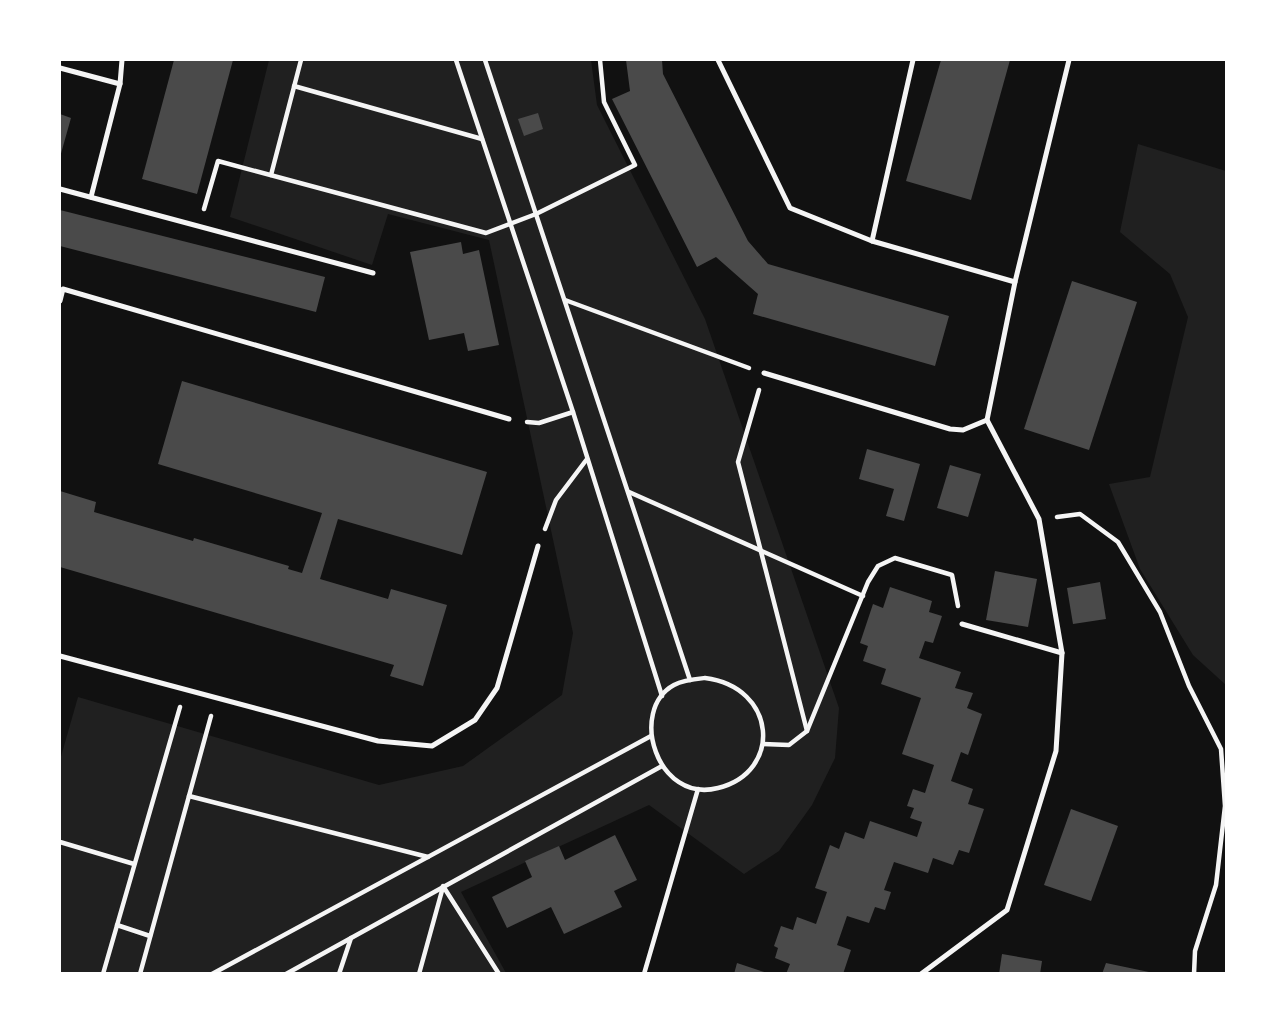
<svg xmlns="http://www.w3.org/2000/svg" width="1286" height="1033" viewBox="0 0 1286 1033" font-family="'DejaVu Sans',sans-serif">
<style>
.green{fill:#202020}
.building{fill:#4a4a4a}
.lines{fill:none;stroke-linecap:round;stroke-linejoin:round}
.path{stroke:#f5f5f5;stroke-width:4.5}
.service{stroke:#f5f5f5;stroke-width:5}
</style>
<rect width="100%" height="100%" fill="#111"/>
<g class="green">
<polygon points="269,60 591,60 597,105 705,319 839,708 835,758 812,805 779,851 744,874 649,805 461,892 506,973 60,973 60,760 78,697 379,785 463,766 562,695 573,633 489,240 388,214 372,265 230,217"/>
<polygon points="1138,144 1226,171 1226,685 1193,655 1140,569 1109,484 1150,477 1188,317 1170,274 1120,232"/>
</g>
<g class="building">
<polygon points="174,60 233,60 197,194 142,179"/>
<polygon points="626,60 662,60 663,74 748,241 768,264 949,316 935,366 753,314 758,294 716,257 697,267 612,99 630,91"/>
<polygon points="941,60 1010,60 971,200 906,181"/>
<polygon points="538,113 543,129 524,136 518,119"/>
<polygon points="60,114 71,118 60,157"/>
<polygon points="60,210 325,277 316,312 60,246"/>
<polygon points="461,242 463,254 479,250 499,345 468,351 464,333 429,340 410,252"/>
<polygon points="1072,281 1137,302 1089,450 1024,429"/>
<polygon points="182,381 487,472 462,555 338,519 320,579 388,599 391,589 447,605 423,686 390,676 394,665 60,567 60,491 96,502 94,512 193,541 194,538 289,566 288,569 302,573 322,513 158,464"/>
<polygon points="867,449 920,464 904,521 886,516 894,489 859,479"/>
<polygon points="950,465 981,474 968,517 937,508"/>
<polygon points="995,571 1037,579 1028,627 986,620"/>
<polygon points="1100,582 1106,619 1073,624 1067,588"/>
<polygon points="890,587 932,601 929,612 942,616 933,643 925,641 919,658 961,672 955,688 973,693 967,708 982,714 968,755 961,752 951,781 973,789 968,804 984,809 969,853 959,850 953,865 933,858 928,873 894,862 884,890 891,892 885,910 875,907 869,923 847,916 837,945 851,950 843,974 786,974 790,964 775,958 778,948 774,946 781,926 793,930 797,917 816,924 827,892 815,888 830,845 839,849 845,832 864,839 870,821 917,837 922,822 910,818 914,808 907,806 913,789 925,793 934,765 902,754 921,698 881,684 886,669 863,661 868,646 860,643 873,604 883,608"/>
<polygon points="1071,809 1118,826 1091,901 1044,885"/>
<polygon points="615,835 637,880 614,891 622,907 564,934 551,907 507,928 492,897 532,877 525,861 559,846 565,860"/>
<polygon points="1002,954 1042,961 1040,974 999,974"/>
<polygon points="737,963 767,973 767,974 734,974"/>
<polygon points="1106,963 1149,972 1149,974 1102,974"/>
</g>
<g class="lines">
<g class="path">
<polyline points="456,60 573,412 662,696"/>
<polyline points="485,60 690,680"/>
<polyline points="294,86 482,139"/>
<polyline points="271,175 301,60"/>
<polyline points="204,209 218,161 486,233 536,214 635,165 604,102 600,60"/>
<polyline points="565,300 749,368"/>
<polyline points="759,390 738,462 807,731"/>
<polyline points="527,422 539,423 573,412"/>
<polyline points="629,492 863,596"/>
<polyline points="1057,517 1080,514 1118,542 1160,612 1189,686 1221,749 1225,806 1216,885 1195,951 1194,974"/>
<polyline points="545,529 556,500 587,459"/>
<path d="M705,678C777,687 783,772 718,788C657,804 628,710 674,685C683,680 695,679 705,678Z"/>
<polyline points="763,744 789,745 807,731 868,582 878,566 895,558 952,575 958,606"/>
<polyline points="189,796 428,857"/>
<polyline points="60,842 134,864"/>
<polyline points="443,886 499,974"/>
<polyline points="117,925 150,936"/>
<polyline points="103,974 180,707"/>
<polyline points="140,974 211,716"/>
<polyline points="212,974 651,736"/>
<polyline points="286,974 662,766"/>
<polyline points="339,974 351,938"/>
<polyline points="419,974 443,887"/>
<polyline points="644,974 698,789"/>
</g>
<g class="service">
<polyline points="718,60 790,208 872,241 1015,282 987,420 1039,519 1062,653 1056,751 1007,910 921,974"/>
<polyline points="60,68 120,84 91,197"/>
<polyline points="120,84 122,60"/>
<polyline points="60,189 373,273"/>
<polyline points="872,241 913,60"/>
<polyline points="1015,282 1069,60"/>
<polyline points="60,301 63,289 509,419"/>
<polyline points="764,373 950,429 963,430 987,420"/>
<polyline points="962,624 1062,653"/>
<polyline points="60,656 378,741 432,746 475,720 497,688 538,546"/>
</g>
</g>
<rect width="1286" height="1033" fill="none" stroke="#ffffff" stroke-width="122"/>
</svg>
